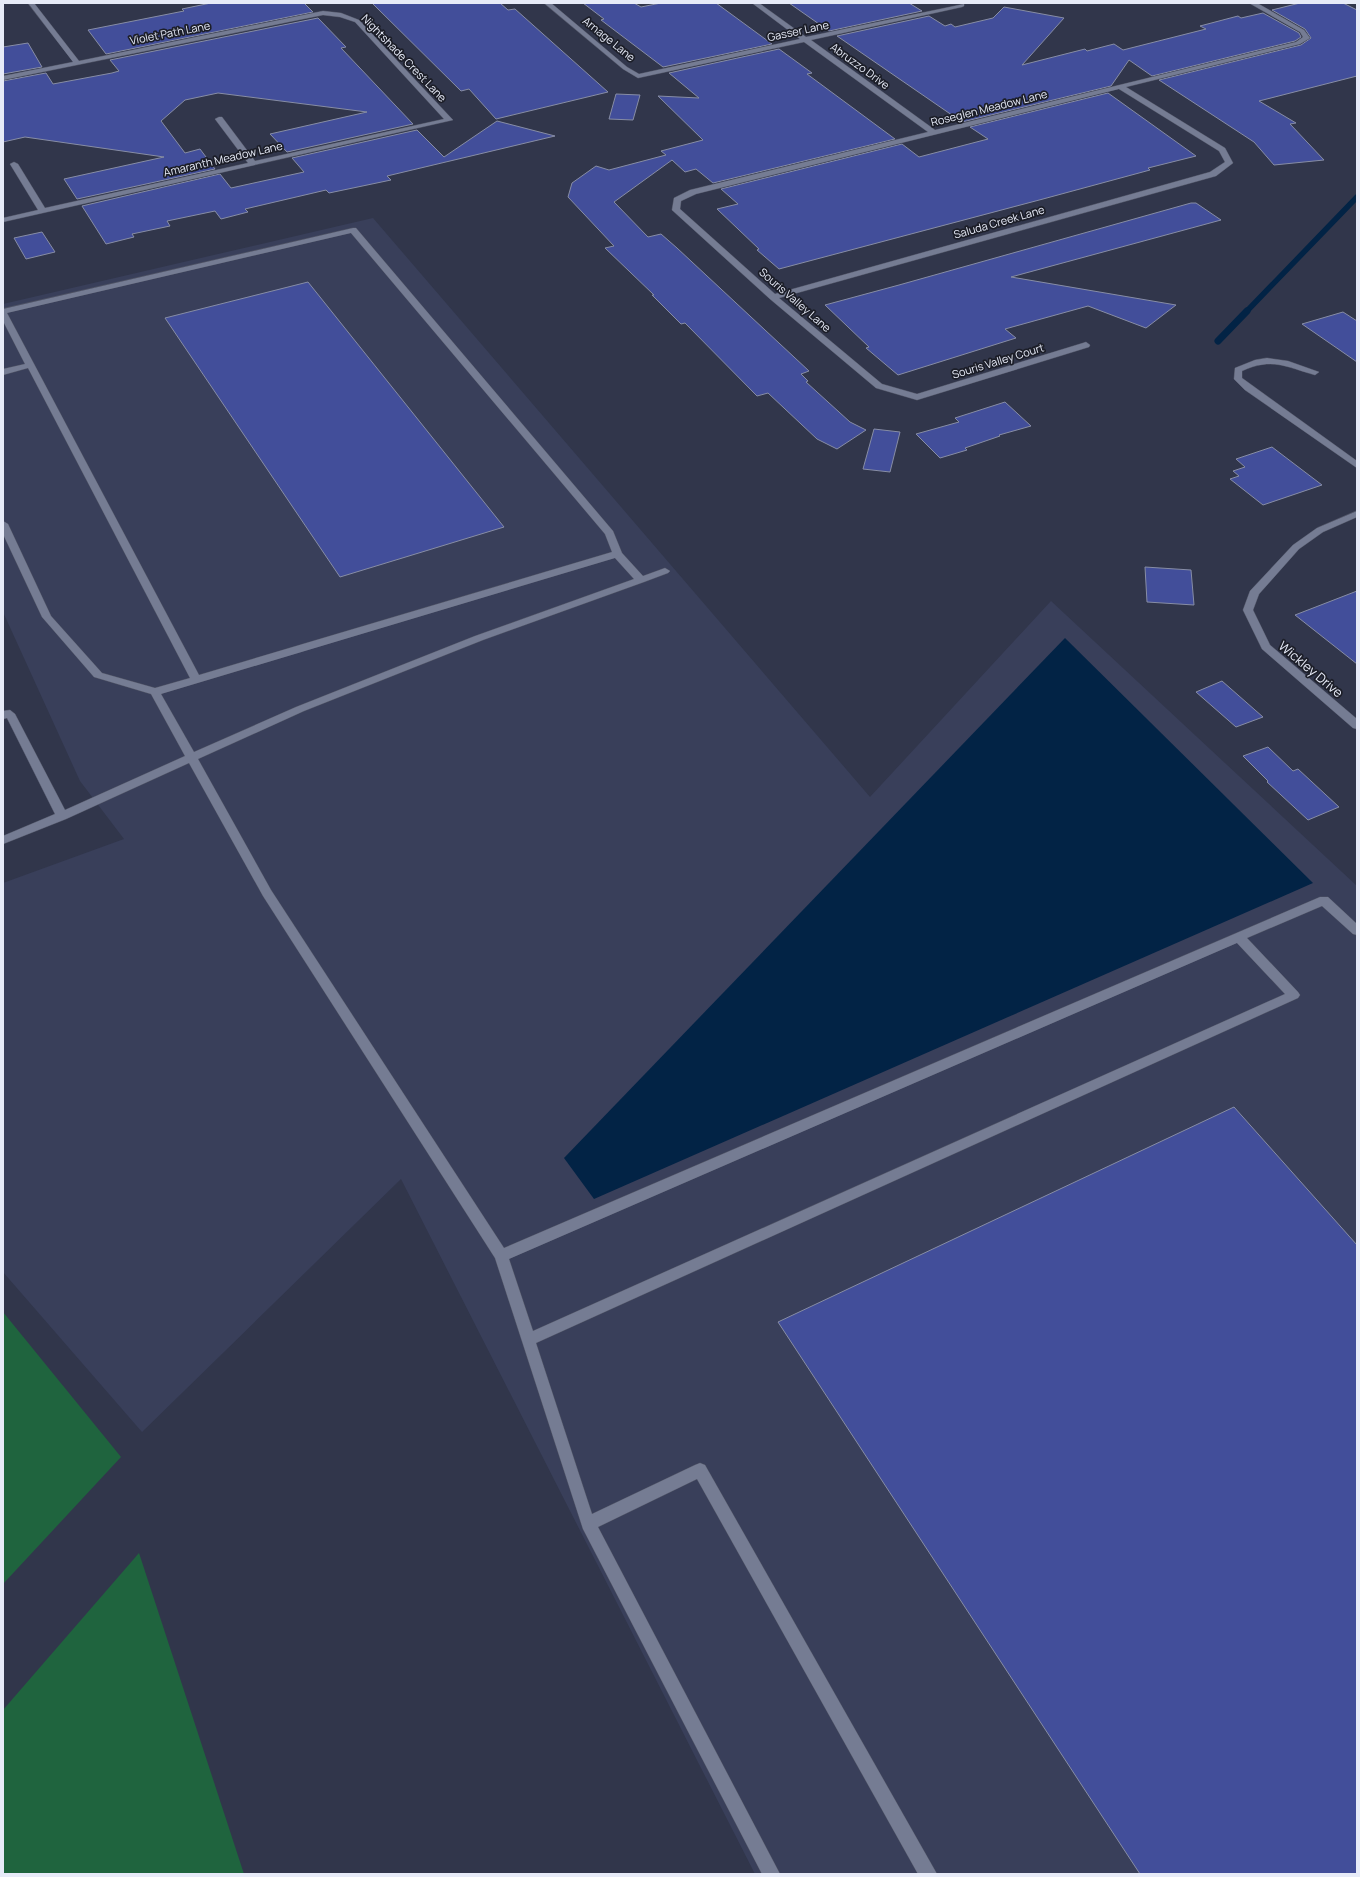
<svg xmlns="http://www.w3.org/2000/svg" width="1360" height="1877" viewBox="0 0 1360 1877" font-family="Manrope,sans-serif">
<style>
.built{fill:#393f5a}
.green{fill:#1f643e}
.water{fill:#022345}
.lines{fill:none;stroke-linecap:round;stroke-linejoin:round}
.stream-far1{stroke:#022345;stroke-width:5.5}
.stream{stroke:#022345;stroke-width:7}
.building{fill:#424e9a;stroke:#878da5}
.minor-casing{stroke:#4f5364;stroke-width:1}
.minor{fill:#757c93;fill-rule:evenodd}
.labels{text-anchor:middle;stroke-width:3.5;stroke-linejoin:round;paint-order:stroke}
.far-street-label{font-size:11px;fill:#e7ebf8;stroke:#1c1e28}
.street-label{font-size:13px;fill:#e7ebf8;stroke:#1c1e28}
</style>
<rect width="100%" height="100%" fill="#31364b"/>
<polygon class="built" points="373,218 870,797 1051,601 1357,886 1357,1874 755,1874 401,1179 142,1432 3,1272 3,883 124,839 80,781 3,612 3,304"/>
<g class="green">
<polygon points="3,1312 121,1457 3,1584"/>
<polygon points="139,1553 244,1874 3,1874 3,1710"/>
</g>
<polygon class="water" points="1065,638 1313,883 594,1199 564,1158"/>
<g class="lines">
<polyline class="stream-far1" points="1246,312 1357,197"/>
<polyline class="stream" points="1218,341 1247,311"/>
</g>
<g class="building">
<polygon points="211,3 304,3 313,12 106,54 88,30 184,11 182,9"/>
<polygon points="372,3 500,3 508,10 515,9 608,92 496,119 469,89 461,91"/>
<polygon points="583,3 634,3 641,7 661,3 716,3 772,44 663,67 601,20 604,19"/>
<polygon points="789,3 909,3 922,11 829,31"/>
<polygon points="1300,3 1343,3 1357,10 1357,76 1259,101 1296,123 1290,124 1324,160 1274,165 1254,142 1159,80 1301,45 1311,38 1305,29 1272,10"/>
<polygon points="1004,7 1064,18 1022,65 1085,49 1087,51 1114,44 1123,50 1206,29 1200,26 1238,16 1241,18 1263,13 1299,33 1301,37 1295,41 1152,76 1129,60 1111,86 962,122 837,36 929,16 945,26 951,24 955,27 993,18"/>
<polygon points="318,18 346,47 341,48 413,124 287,152 270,134 367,112 218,93 185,100 161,121 185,153 200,149 215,169 77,199 64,179 164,157 25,137 3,142 3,81 46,73 53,84 112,73 119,71 110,60"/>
<polygon points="28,43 42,67 3,74 3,47"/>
<polygon points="779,49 812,73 807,74 895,139 713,183 696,169 685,172 672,160 614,202 648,237 661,234 677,248 809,371 801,374 808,381 806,382 850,422 866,430 837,449 817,439 768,393 757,396 685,323 681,324 652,295 654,295 605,248 614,246 568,197 572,183 596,166 609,170 666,155 661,151 703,140 658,96 699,98 669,73"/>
<polygon points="1108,93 1196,156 1148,168 1150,170 1043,199 779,269 757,250 759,249 717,209 738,204 721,189 902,144 919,157 988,139 970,127"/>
<polygon points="616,94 640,95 633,120 609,119"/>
<polygon points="497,121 555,136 387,176 391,180 329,193 326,190 245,209 248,212 221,219 215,211 167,221 170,226 132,234 134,237 106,244 82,206 220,174 231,188 304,172 292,158 417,130 444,157"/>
<polygon points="1191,203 1196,203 1221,220 1011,277 1176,305 1146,328 1088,306 1005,329 1016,338 898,375 866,348 869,347 825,305 899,285"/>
<polygon points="42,232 55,252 26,259 14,238"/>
<polygon points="308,282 504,527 340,577 165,318"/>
<polygon points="1343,312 1357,321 1357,362 1302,324"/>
<polygon points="1005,402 1031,426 999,435 1000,436 965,448 967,450 940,458 916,434 959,422 955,418"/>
<polygon points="874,429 900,432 890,472 863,469"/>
<polygon points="1272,447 1322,485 1263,505 1230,479 1239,476 1233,471 1245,467 1236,459"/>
<polygon points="1145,567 1191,570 1194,605 1147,602"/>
<polygon points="1357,591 1357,664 1295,615"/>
<polygon points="1222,681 1263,717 1236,727 1196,692"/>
<polygon points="1268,747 1293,771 1298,769 1339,807 1308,820 1267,782 1268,781 1243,756"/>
<polygon points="1234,1107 1357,1245 1357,1874 1140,1874 778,1322"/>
</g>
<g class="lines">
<g class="minor-casing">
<g id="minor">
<polygon points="28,3 34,3 79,61 323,11 341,13 359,20 453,120 3,222 3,218 38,210 10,164 14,162 18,164 45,208 248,163 215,119 219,117 222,117 255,161 444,119 355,22 340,17 323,15 3,80 3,76 73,62"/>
<path d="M544,3H551L627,67L639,74L800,39L752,3H759L806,37L964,4V6L962,7L811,40L935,130L1296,42L1303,37L1300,32L1249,3H1257L1304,30L1310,38L1300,44L1126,87L1225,148L1233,163L1216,176L779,298L882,384L917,394L1083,343L1086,342L1090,345L1089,347L917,400L876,388L770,299L672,210L674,198L690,190L928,132L804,42L638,78L623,69ZM1119,89L1219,151L1225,162L1210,172L775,294L680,209L681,201L696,194Z"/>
<path d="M353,228H356L613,531L622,553L643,576L665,568L670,571L668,573L644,582L483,640L304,711L198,759L271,890L504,1248L1320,897H1328L1357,924V935L1353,934L1322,906L1247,938L1298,992L1300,995L1298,998L536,1343L592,1514L695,1465L700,1463L705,1465L937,1874H918L697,1479L598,1527L780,1874H762L583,1529L495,1258L263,896L189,763L66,819L3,844V836L55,814L7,718L3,719V711L10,710L15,714L65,810L185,756L151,694L94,677L42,617L3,534V521L8,524L51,616L102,673L155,688L190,678L28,368L3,375V369L25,364L3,321V309ZM351,233L605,534L612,552L199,675L7,313ZM615,558L634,579L475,636L296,707L194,752L161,694ZM1237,943L1285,994L533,1331L509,1259Z"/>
<path d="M1267,358L1288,361L1319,372L1315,375C1286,367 1272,357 1242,371V378L1357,461V468L1245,390L1234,379L1235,368L1255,360Z"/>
<polygon points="1357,511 1357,517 1323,532 1299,549 1259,594 1253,610 1270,645 1357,719 1357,729 1353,728 1262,649 1243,610 1250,591 1293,545 1317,528"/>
</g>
</g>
<use href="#minor" class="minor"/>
</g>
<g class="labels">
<g class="far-street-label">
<text transform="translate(798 31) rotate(-12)" y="4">Gasser Lane</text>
<text transform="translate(170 33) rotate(-11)" y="4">Violet Path Lane</text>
<text transform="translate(609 39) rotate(39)" y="4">Arnage Lane</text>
<text transform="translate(404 58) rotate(46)" y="4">Nightshade Crest Lane</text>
<text transform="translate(860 66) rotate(36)" y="4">Abruzzo Drive</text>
<text transform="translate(989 108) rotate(-14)" y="4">Roseglen Meadow Lane</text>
<text transform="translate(223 159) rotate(-13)" y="4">Amaranth Meadow Lane</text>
<text transform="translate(999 222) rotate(-16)" y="4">Saluda Creek Lane</text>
<text transform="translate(795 300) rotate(41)" y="4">Souris Valley Lane</text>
<text transform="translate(998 361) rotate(-17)" y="4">Souris Valley Court</text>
</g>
<g class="street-label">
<text transform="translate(1311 669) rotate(40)" y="5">Wickley Drive</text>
</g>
</g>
<rect width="1360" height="1877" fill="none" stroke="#e7ebf8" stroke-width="8"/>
</svg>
